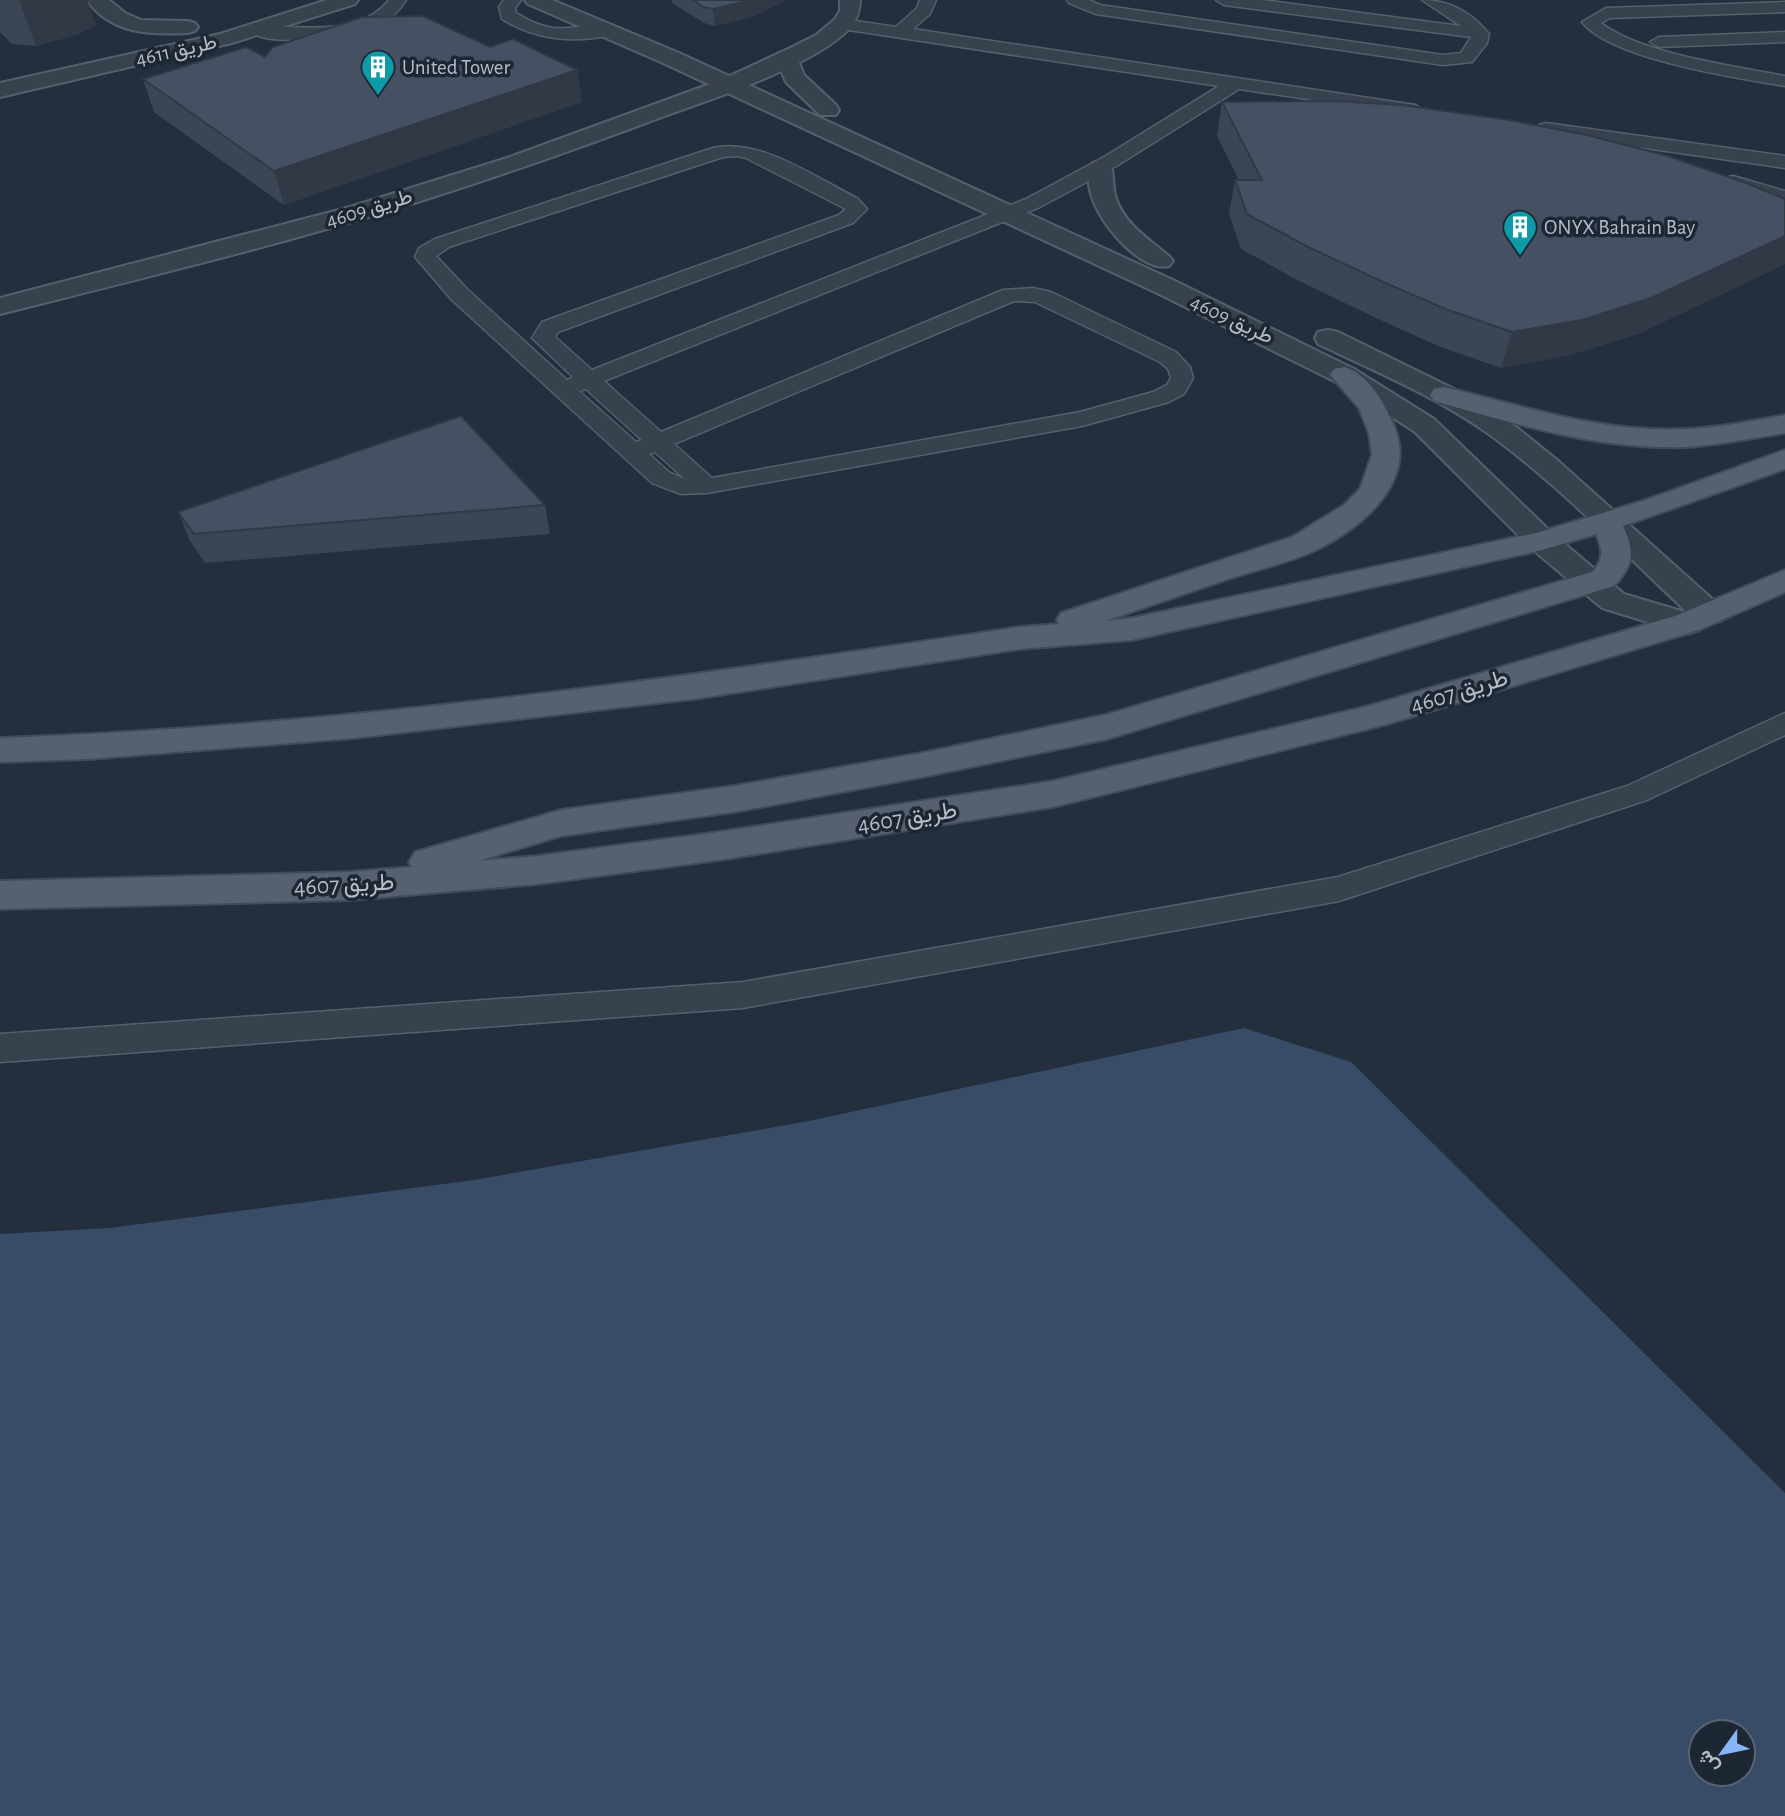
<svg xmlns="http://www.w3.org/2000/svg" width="1785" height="1816" viewBox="0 0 1785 1816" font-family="'Alegreya Sans',Vazirmatn,sans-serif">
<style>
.water{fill:#394c67;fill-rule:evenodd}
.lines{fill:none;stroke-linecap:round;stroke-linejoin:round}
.service-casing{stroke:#565f6c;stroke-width:3}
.minor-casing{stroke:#565f6c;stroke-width:4}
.tertiary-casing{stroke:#565f6c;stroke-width:4}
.primary-casing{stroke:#414a57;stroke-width:4}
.service{fill:#38414e;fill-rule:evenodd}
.minor{fill:#38414e;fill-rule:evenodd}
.tertiary{fill:#38414e;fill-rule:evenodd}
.primary{fill:#56606e;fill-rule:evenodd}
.wall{fill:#3b4654}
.shaded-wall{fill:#303945}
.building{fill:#455162;stroke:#303945;stroke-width:2}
.labels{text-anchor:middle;stroke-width:7;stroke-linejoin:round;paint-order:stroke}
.far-street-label{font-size:21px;fill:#b4bcc9;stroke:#1d2633}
.far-poi-label{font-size:21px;fill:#b4bcc9;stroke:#1d2633;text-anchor:start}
.street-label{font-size:24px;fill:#b4bcc9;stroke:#1d2633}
</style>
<rect width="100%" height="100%" fill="#242f3e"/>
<path class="water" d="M1244,1028L1351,1062L1785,1493V1816H0V1234L110,1228L474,1180L809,1121ZM1701,1732H1743V1774H1701Z"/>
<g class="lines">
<g class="service-casing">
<g id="service">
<path d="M389,0H406C399,11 391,20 379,26C359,36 267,48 252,32C268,15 350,48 389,0Z"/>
<path d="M504,0H521L515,8L516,13C528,20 539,26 553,28C568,30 605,22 613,31C608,37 601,37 593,38C560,42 530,36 502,19L499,7Z"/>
<path d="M920,0H936L930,14L913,29L1415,105L1424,110L1415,115L1239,89L1118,165L1040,207L604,381L661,432L1003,290L1033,288L1051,292L1176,352L1190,367L1193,378L1184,394L1169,402L1082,426L707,493L681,494L652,483L452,300L415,257L419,248L435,239L713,148C759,137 816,178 857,198L867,209L853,223L558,332L555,337L592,370L1026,199L1104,157L1219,86L842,29L834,24L842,19L896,27L917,8ZM737,156L746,158L846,209L839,215L542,322L532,338L573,377L567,380L468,290L436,256L449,247L723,157ZM1014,301L1035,302L1160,362L1168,369L1171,378L1167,385L1153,392L1080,412L712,478L674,444ZM586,389L642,440L636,442L579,391ZM655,452L685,479L670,473L649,454Z"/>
<path d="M1067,0H1089L1100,5L1443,55L1461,53L1471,37L1224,5L1216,0H1262L1461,26L1422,0C1449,0 1471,12 1489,34L1487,43L1472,62L1443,65L1096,14L1069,3Z"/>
<path d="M1785,2V12L1610,18L1601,23C1641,54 1734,66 1785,76V86C1738,78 1610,59 1582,22L1606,8Z"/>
<polygon points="1785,32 1785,42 1659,47 1650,42 1659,37"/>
<polygon points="1546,123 1785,156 1785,168 1539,133 1537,129 1539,125"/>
<polygon points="1733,176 1785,191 1785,203 1726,186 1723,182 1726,178"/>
<polygon points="1785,713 1785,735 1647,800 1339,901 743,1008 0,1062 0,1034 743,982 1338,877 1627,786"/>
</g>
</g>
<g class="minor-casing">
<g id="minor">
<path d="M87,0H109L125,13L141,20L188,21L195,23L198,27L195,31L188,33C150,35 111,34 87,0Z"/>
<path d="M840,0H860C860,11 857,20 849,29C814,66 709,100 659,118C563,154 466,188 368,217C247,253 123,283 0,314V298L350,207L507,158L721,80L786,50L816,35L834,20L840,11Z"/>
</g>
</g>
<g class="tertiary-casing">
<g id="tertiary">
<polygon points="327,0 358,0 355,4 232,43 0,97 0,83 220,34"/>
<path d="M525,0H552L679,53L1173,280L1354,369L1434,419L1553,534L1624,594L1688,613C1626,555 1566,492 1497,440C1444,400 1379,373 1318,344L1315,338L1318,332L1328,330L1338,332L1454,389L1516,427L1557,460L1721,607L1725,614L1721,621L1703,623L1699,630L1687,634L1602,608L1531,548L1414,431L1334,381L1155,292L663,63L528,4Z"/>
<polygon points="787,52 795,53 804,75 836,105 839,110 836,115 820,115 786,82 776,58 779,53"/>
<path d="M1101,161L1109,163C1115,172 1112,184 1115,195C1122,222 1148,239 1169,256L1173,261L1169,266C1136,275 1071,195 1093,163Z"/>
</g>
</g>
<g class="primary-casing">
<g id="primary">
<path d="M1344,367C1368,373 1385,404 1394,426C1418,483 1360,529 1314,551C1285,564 1252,571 1222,581C1183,594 1144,608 1105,621L1132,618L1536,533L1646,500L1785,450V469L1623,526C1635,551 1634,565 1614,586L1107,739L922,777L740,811L561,836L478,861L538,856L719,832L1053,781L1369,706L1675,616L1785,570V592L1699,630L1384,725L1053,807L719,860L538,884L349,900L0,909V881L349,872L412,867L409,862L415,852L561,810L740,785L922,753L1105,715L1592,572C1604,560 1603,550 1596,534L1542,550L1132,640L1020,649L693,699L354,738L88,759L0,762V738C342,726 682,678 1020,627L1059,624L1057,620L1061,613L1292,537L1344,505L1360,489L1372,455L1369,433L1359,408L1330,375L1334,369Z"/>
<path d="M1444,387C1523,406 1602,433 1685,429C1718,428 1752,421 1785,415V433C1752,438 1718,445 1685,447C1599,450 1515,424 1434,401L1430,395L1434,389Z"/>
</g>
</g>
<use href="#service" class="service"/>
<use href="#minor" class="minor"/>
<use href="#tertiary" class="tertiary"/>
<use href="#primary" class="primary"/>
</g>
<g class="wall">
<polygon points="0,0 87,0 96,25 79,34 36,46 12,44 0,32"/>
<polygon points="672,0 786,0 752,17 715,26 704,23 672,3"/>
<polygon points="490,47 577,70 582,102 284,205 154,112 143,79 265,57"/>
<polygon points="1222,102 1785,199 1785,264 1638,334 1570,355 1501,368 1438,346 1374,317 1299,281 1241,249 1229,214 1235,180 1239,180 1217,136"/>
<polygon points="545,505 550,534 205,563 190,541 178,512"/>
</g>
<g class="shaded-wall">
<polygon points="19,0 87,0 96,25 79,34 36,46"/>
<polygon points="752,0 786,0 752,17 715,26 713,9"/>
<polygon points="577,70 582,102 284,205 274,171"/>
<polygon points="1785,236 1785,264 1638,334 1570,355 1501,368 1512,332"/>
</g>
<g class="building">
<polygon points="693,0 752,0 713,9 703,7"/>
<polygon points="423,16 490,47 513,39 577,70 274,171 143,79 246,47 265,57 273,47 362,17"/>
<polygon points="1335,101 1402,105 1509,120 1587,135 1668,156 1746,183 1785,199 1785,236 1651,298 1582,320 1512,332 1448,310 1383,282 1306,246 1247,214 1235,180 1262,180 1222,102"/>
<polygon points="461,416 545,505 194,534 178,512"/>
</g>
<defs>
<g id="building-pin" transform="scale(1.75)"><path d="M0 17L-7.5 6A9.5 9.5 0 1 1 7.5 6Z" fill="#0f9aa8" stroke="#1d2633"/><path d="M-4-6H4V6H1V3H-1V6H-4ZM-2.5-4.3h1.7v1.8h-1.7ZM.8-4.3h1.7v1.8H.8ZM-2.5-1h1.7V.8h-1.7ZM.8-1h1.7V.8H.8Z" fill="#fff"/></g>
</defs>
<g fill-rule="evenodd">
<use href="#building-pin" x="378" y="67"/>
<use href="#building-pin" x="1520" y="227"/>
</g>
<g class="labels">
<g class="far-street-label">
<text transform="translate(176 50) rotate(-13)" y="7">طريق 4611</text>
<text transform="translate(369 208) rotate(-17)" y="7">طريق 4609</text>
<text transform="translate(1232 319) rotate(25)" y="7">طريق 4609</text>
</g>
<g class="far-poi-label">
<text x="402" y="74">United Tower</text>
<text x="1544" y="234">ONYX Bahrain Bay</text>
</g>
<g class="street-label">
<text transform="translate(1459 691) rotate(-17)" y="8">طريق 4607</text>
<text transform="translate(907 817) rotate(-9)" y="8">طريق 4607</text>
<text transform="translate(344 884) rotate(-3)" y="8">طريق 4607</text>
</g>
</g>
<g transform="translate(1722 1753) rotate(237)"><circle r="33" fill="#1d2633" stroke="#59626f" stroke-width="2"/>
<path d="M0-5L12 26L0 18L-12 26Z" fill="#8ab4f8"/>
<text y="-10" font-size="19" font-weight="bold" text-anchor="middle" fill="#b4bcc9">ش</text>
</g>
</svg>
